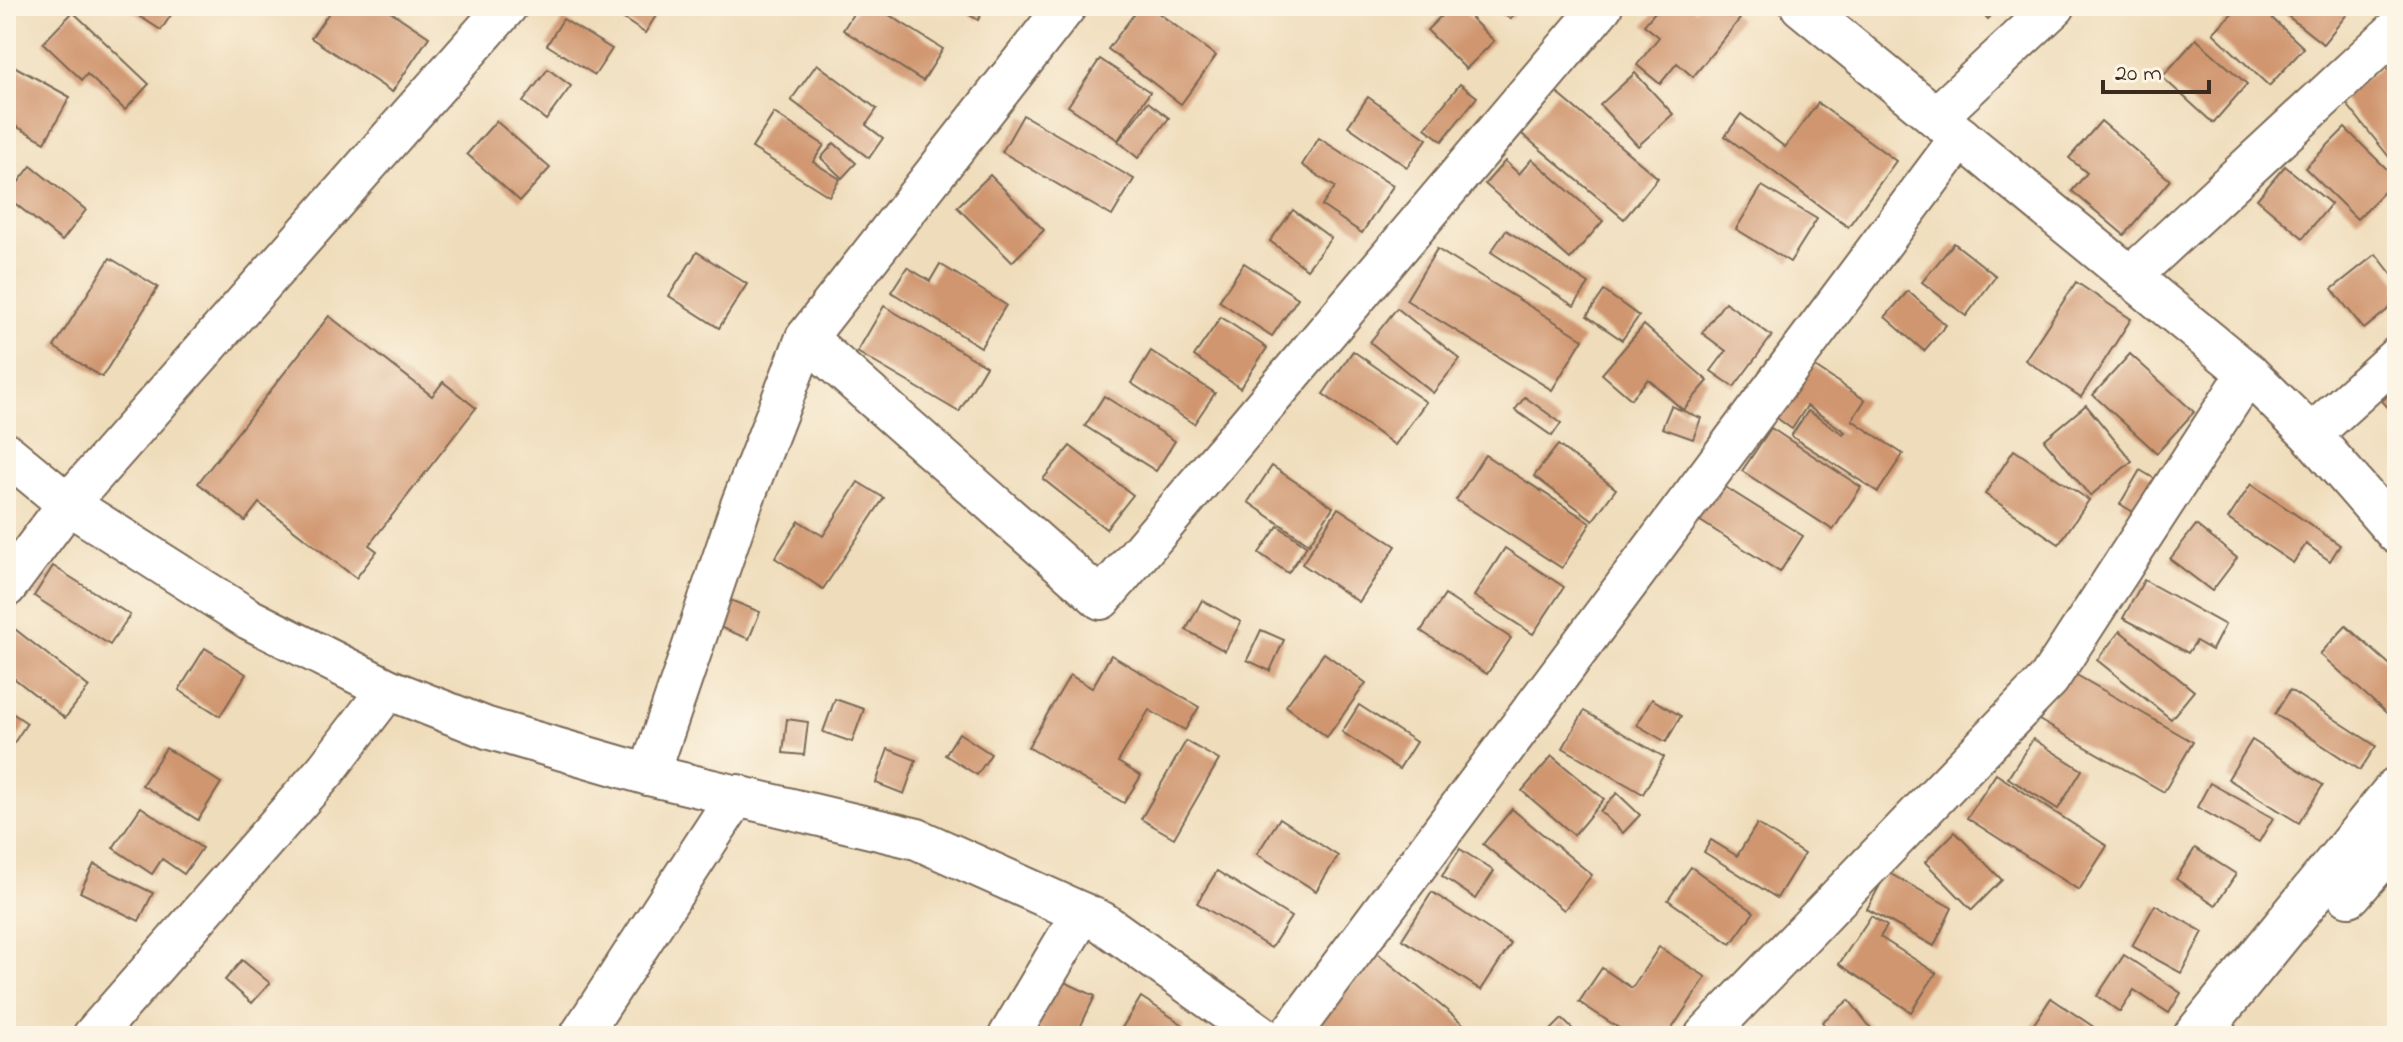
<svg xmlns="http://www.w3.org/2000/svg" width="2403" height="1042" viewBox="0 0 2403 1042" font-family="'Indie Flower',sans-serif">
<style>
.building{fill:#d09670}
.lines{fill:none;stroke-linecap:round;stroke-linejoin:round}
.minor-casing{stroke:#7a6855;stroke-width:44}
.tertiary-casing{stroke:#7a6855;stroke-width:48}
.minor{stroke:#fff;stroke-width:40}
.tertiary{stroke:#fff;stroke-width:44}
</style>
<rect width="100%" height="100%" fill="#fcf5e5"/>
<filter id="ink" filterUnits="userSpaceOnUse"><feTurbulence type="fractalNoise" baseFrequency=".0125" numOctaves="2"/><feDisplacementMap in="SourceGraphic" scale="16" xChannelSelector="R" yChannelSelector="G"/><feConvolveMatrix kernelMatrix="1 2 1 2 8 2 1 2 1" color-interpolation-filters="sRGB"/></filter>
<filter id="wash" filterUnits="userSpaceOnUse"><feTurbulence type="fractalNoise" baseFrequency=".006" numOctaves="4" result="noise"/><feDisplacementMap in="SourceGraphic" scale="32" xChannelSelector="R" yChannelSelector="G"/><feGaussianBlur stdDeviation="1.8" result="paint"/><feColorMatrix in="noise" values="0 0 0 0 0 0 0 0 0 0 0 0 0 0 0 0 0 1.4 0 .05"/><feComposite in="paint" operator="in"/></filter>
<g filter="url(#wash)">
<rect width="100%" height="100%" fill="#efdcba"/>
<g id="blocks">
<g class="building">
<polygon points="124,6 177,6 161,30"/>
<polygon points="326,6 382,6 429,37 392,92 311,38 331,10"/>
<polygon points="604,6 662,6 645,33"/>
<polygon points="858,6 875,6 943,49 923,81 843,30"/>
<polygon points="955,6 986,6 978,20"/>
<polygon points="1140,6 1149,6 1216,56 1181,104 1108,49"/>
<polygon points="1451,6 1459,6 1494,41 1466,69 1427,30"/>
<polygon points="1489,6 1518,6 1511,19"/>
<polygon points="1660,6 1690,6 1695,10 1698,6 1723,6 1740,19 1693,77 1677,63 1660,84 1637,65 1659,37 1644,25"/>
<polygon points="1975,6 2001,6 1988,19"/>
<polygon points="2239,6 2259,6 2304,48 2269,86 2213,33"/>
<polygon points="2275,6 2339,6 2348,13 2323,44"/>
<polygon points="73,12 149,84 125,110 87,74 82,80 43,43"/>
<polygon points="563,19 612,49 595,75 547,45"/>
<polygon points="2196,39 2247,84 2213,123 2162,77"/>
<polygon points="1100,59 1150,92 1118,140 1068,106"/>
<polygon points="817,64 877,109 866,125 883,138 869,158 791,100"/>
<polygon points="2384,64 2397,81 2397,167 2342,98"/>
<polygon points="12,65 70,97 45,142 6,121 6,77"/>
<polygon points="548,69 571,86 546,120 523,102"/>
<polygon points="1635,73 1673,114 1638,146 1600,105"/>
<polygon points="1460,84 1477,97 1442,141 1425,128"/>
<polygon points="1556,92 1658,178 1624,219 1522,134"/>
<polygon points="1368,97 1427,139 1407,167 1348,126"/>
<polygon points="1148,102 1169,118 1138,158 1118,141"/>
<polygon points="1818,103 1896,161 1848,227 1725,136 1741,114 1785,147"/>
<polygon points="774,113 824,145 813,162 840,179 829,196 752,148"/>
<polygon points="1023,115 1134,179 1112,216 1002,152"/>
<polygon points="496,121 550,168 520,201 467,154"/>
<polygon points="2101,121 2170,180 2124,235 2072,191 2087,173 2069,158"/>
<polygon points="2345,128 2397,179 2357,219 2305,168"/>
<polygon points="1319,138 1393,186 1362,233 1322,206 1335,187 1302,165"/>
<polygon points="834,143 856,163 842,178 821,158"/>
<polygon points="1532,159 1603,221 1570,259 1485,184 1505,161 1519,174"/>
<polygon points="31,166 86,210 62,241 7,197"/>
<polygon points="2285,166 2331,204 2303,238 2257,199"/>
<polygon points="990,175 1044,230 1012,262 957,207"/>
<polygon points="1762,186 1817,219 1790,262 1736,229"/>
<polygon points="1293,210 1331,238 1307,269 1270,241"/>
<polygon points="1506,230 1589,284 1574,306 1491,252"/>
<polygon points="1954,243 1996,276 1966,316 1922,282"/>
<polygon points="1437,249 1583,339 1552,390 1406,300"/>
<polygon points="697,252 747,284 719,328 669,296"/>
<polygon points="2376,254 2397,281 2397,302 2364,329 2332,289"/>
<polygon points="110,258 158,287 102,377 54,347"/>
<polygon points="1244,263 1298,298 1272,336 1219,301"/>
<polygon points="940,264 1006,305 981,347 891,292 907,267 930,281"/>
<polygon points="2076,282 2131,319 2081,397 2025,360"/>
<polygon points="1604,291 1639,316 1622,340 1587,316"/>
<polygon points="1908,291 1946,325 1924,351 1885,317"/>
<polygon points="1725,302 1772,336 1734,387 1711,371 1726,351 1702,333"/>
<polygon points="884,306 986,366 959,412 857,352"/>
<polygon points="1397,308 1460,359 1433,393 1370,342"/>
<polygon points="329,316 432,396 443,382 476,408 369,545 377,551 356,578 259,503 245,521 198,483"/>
<polygon points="1221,317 1267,348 1240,388 1194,356"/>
<polygon points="1644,325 1708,381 1683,410 1648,379 1631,399 1602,374"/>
<polygon points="1151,351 1215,393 1194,424 1131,383"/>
<polygon points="1353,351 1426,402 1395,445 1323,394"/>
<polygon points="2130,354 2194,412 2157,453 2093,395"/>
<polygon points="1812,365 1865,400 1852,420 1903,454 1878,492 1791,436 1808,411 1843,434 1845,432 1807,406 1792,429 1777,418"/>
<polygon points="2397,386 2397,417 2382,401"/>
<polygon points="1104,396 1175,441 1156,471 1085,426"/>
<polygon points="1525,397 1561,423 1552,436 1515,410"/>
<polygon points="2086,405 2132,461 2090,496 2044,440"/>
<polygon points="1671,406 1701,418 1693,439 1662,428"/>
<polygon points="1771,428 1861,487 1833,530 1742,471"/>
<polygon points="1558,445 1616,489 1593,520 1534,476"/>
<polygon points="1070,446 1133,495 1106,529 1043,479"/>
<polygon points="2014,450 2089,500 2059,544 1985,494"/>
<polygon points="1485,455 1591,523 1562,568 1456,500"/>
<polygon points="1272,466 1333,507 1309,544 1248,502"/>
<polygon points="2140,470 2160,482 2140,516 2120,504"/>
<polygon points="1714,480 1803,536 1780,572 1691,515"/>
<polygon points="858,482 884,498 823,589 775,558 799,521 823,536"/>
<polygon points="2251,484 2340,545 2330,561 2306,544 2293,563 2228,519"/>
<polygon points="1338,508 1396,546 1359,602 1302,564"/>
<polygon points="2196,525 2237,558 2212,591 2170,559"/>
<polygon points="1278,526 1307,546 1288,573 1259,553"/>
<polygon points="1505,548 1564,587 1533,634 1474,596"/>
<polygon points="53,566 130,615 110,645 34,596"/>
<polygon points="2144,580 2225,625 2212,650 2196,641 2188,653 2123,618"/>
<polygon points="718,595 760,612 749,639 707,622"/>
<polygon points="1445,595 1511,638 1487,674 1421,631"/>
<polygon points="1202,600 1241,622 1225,651 1186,630"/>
<polygon points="11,626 89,687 65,718 6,672 6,632"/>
<polygon points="2346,626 2397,671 2397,713 2392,718 2320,654"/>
<polygon points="1261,630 1284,640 1270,671 1247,660"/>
<polygon points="2120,631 2194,691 2171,719 2097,660"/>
<polygon points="205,648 246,674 220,716 179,690"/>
<polygon points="1324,653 1366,683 1327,737 1286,706"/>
<polygon points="1111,655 1199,707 1185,730 1149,710 1118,762 1141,776 1124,803 1028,747 1070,675 1092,688"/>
<polygon points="2068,670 2193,742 2164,792 2039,720"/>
<polygon points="2290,690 2376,746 2360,770 2275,714"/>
<polygon points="835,699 864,709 852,742 823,732"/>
<polygon points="1652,699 1681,716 1666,742 1637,725"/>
<polygon points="1359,705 1416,742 1399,769 1342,732"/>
<polygon points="6,709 27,723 6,755"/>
<polygon points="1584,711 1664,757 1643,794 1563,748"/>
<polygon points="787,719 808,722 804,755 783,753"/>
<polygon points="959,733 991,754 977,775 945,755"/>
<polygon points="2033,739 2082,770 2058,809 2008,778"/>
<polygon points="2252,740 2323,785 2299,823 2228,779"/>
<polygon points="1186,741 1219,760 1174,838 1141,819"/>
<polygon points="166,748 221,783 198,820 142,785"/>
<polygon points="888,749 916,760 904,794 876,783"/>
<polygon points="1552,756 1604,799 1574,835 1522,791"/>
<polygon points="1996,774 2107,846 2079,890 1967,818"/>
<polygon points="2210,783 2273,818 2259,842 2197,807"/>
<polygon points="1617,793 1640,815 1623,833 1600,811"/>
<polygon points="141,807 202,848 184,874 162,859 152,874 113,848"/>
<polygon points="1512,809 1592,875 1564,910 1483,844"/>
<polygon points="1280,818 1338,856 1316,891 1257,854"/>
<polygon points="1757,824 1804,854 1777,898 1704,852 1711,840 1737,856"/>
<polygon points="1955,832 2002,880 1972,910 1925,862"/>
<polygon points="2195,848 2236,874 2216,905 2176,879"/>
<polygon points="1460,849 1494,871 1476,899 1442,876"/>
<polygon points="94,864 153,893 139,921 80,892"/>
<polygon points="1691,867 1754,912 1731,944 1668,900"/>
<polygon points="1217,871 1291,917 1271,948 1197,903"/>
<polygon points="1887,872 1952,908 1934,946 1867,909"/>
<polygon points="1432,892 1511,944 1481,990 1402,939"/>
<polygon points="2155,905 2203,932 2181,973 2132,946"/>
<polygon points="1871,916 1887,926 1880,937 1936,973 1911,1012 1839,964"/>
<polygon points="1659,947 1706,977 1667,1036 1631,1036 1579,1002 1602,968 1632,988"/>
<polygon points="1377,953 1467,1027 1459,1036 1313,1036 1324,1017"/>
<polygon points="2124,955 2181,993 2169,1013 2134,990 2120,1012 2097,996"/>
<polygon points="242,960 270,983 252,1003 225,980"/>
<polygon points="1060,980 1095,996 1076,1036 1052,1036 1037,1029"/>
<polygon points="1141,997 1185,1026 1179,1036 1128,1036 1120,1031"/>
<polygon points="2051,998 2101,1032 2098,1036 2026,1036"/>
<polygon points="1849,1000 1877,1036 1833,1036 1822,1022"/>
<polygon points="1562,1019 1580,1036 1545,1036"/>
</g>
</g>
</g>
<g filter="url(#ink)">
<use href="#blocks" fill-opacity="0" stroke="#7a6855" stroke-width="2"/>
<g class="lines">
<g class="minor-casing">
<g id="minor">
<polyline points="1066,6 806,338 1101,599 1602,6"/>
<polyline points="1801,6 2248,373 2311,435 2397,534"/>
<polyline points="1936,117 2055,6"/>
<polyline points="2130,277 2397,29"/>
<polyline points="2311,435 2397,357"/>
<polyline points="6,453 68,504 249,619 388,689 487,728 649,775 917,839 1102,922 1262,1036"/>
<polyline points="6,587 68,504 507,6"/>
<polyline points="649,775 740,508 806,338"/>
<polyline points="93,1036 326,770 388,689"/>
<polyline points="580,1036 737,795"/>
<polyline points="1009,1036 1082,913"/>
<polyline points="1289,1036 1961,137"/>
<polyline points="1705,1036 2049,679 2248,373"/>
</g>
</g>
<g class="tertiary-casing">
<g id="tertiary">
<polyline points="2349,894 2397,838"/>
<polyline points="2196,1036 2397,789"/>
</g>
</g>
<use href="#minor" class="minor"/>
<use href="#tertiary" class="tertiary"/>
</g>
</g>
<rect width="2403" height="1042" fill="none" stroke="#fcf5e5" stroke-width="32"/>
<path d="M2103 80v12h106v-12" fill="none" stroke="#3b2a1e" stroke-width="4"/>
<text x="2115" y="80" font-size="24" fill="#3b2a1e" stroke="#fcf5e5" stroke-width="6" paint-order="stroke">20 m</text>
</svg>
